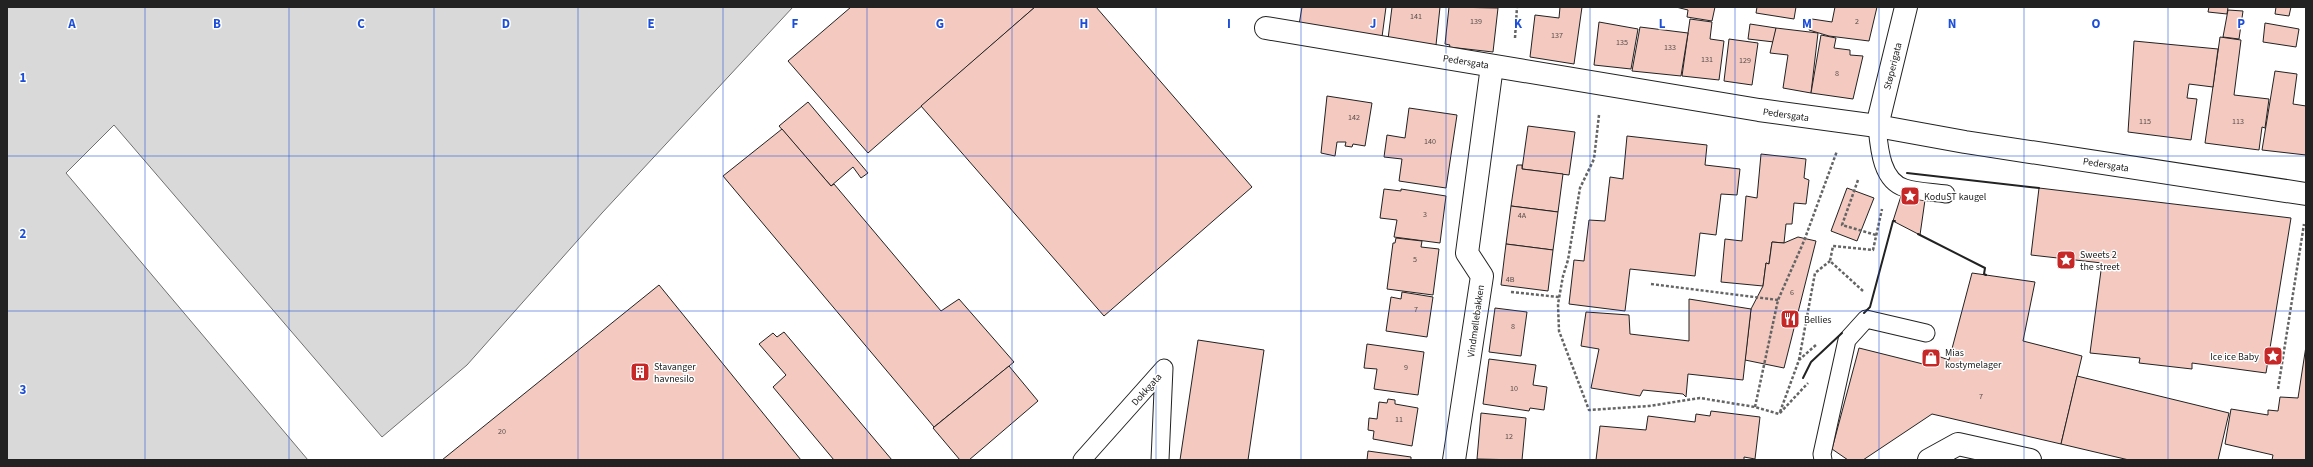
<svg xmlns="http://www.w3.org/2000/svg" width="2313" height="467" viewBox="0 0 2313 467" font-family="'Source Sans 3',sans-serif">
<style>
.water{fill:#d9d9d9;stroke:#6f6f6f}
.building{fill:#f3c9c0;stroke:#222}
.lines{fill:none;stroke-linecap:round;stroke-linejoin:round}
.service-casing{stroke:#222;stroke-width:19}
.minor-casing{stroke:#222;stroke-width:24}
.path{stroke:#646464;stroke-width:2.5;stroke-dasharray:3 2;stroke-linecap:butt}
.service{stroke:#fff;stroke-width:17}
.minor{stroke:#fff;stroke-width:22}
.wall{stroke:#222;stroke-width:2}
.grid{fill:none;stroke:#1d4ed8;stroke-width:1;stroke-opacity:0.55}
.labels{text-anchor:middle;stroke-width:3;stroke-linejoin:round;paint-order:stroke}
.number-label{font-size:8px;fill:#564c4a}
.street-label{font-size:10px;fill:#222;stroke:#fff}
.poi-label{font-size:10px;fill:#222;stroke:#fff;text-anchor:start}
.grid-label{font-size:13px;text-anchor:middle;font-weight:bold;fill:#1d4ed8;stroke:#fff;stroke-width:3;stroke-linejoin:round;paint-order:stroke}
</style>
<rect width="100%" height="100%" fill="#fff"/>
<polygon class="water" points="7,7 793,7 602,213 467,365 382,437 114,125 66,173 308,460 7,460"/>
<g class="building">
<polygon points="851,7 1035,7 868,153 788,61"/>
<polygon points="1035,7 1096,7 1252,187 1104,316 921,106"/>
<polygon points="1302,7 1386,7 1382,37 1299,25"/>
<polygon points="1392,7 1440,7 1436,45 1388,39"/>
<polygon points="1449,7 1498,8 1493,52 1449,47 1450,45 1445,44"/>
<polygon points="1560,7 1582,7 1574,64 1530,57 1535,15 1559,18"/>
<polygon points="1676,7 1715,7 1712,21 1687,17 1688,10"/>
<polygon points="1757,7 1796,7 1794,19 1756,13"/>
<polygon points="1835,7 1877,7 1869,41 1829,36 1809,30 1812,19 1832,22"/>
<polygon points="2209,7 2228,7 2227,14 2208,12"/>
<polygon points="2276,7 2291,7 2289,16 2275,14"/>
<polygon points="2228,10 2243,11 2239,39 2223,37"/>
<polygon points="1690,19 1712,22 1710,39 1724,41 1719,80 1682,76"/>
<polygon points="1599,22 1638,29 1631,69 1594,65"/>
<polygon points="2265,23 2299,29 2296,47 2263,42"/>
<polygon points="1750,24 1776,28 1774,42 1748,39"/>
<polygon points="1640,27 1688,33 1681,76 1632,71"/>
<polygon points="1776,28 1818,33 1811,93 1783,88 1788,55 1770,53"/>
<polygon points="1821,35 1836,38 1834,48 1850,50 1850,55 1863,56 1853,99 1811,93"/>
<polygon points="2220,37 2241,40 2234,95 2269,99 2265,128 2262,127 2259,150 2205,143"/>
<polygon points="1729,39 1758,43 1752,85 1724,81"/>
<polygon points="2134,41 2218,49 2213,87 2189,84 2187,98 2197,99 2191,140 2128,132"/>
<polygon points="2275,71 2297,74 2293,104 2306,106 2306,155 2262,150"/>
<polygon points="1327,96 1372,103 1365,146 1353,144 1352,147 1345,146 1346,142 1337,142 1335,156 1321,153"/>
<polygon points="808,102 868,173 861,178 853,167 831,186 779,126"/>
<polygon points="1409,108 1457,115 1446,188 1399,181 1402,159 1384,157 1387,135 1405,138"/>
<polygon points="1528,126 1575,132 1569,175 1522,169"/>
<polygon points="782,129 831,186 834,184 941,311 959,299 1014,362 934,427 723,176"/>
<polygon points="1627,136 1707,145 1705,165 1740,169 1737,195 1721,194 1716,235 1700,233 1695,276 1630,269 1625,311 1569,304 1574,260 1584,261 1589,220 1605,221 1610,177 1623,179"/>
<polygon points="1761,154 1806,159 1804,178 1809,180 1806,204 1794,203 1792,224 1786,224 1784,243 1772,242 1769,264 1766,263 1763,286 1721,282 1725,239 1742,241 1746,196 1757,198"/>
<polygon points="1517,165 1522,165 1522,169 1563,174 1558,212 1511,206"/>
<polygon points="1847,188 1874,198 1857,241 1831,231"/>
<polygon points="2039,188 2291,218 2266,373 2192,363 2192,369 2139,363 2140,358 2090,353 2102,263 2031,255"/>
<polygon points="1384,189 1401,191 1401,189 1446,196 1440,243 1394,237 1397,220 1380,218"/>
<polygon points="1901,196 1925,200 1920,235 1893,221"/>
<polygon points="1511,206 1558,212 1553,250 1506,244"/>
<polygon points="1798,237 1816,241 1784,368 1745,360 1751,309 1763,286 1766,263 1769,264 1772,242 1784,243"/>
<polygon points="1396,238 1422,241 1421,247 1439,249 1433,295 1387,289 1393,243 1395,243"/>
<polygon points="1506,244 1553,250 1548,291 1501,285"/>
<polygon points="1972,273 2035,282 2023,341 2082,356 2061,444 1932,414 1863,460 1848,460 1832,449 1859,348 1927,365 1929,353 1949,360"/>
<polygon points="659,285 801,460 442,460"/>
<polygon points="1402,292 1433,297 1427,337 1386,331 1391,297 1401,299"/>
<polygon points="1689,299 1751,309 1743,380 1688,374 1686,397 1683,394 1643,390 1640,396 1591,388 1599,349 1581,346 1586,312 1629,315 1630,334 1689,341"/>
<polygon points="1495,308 1527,312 1521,356 1489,352"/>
<polygon points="784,332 892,460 834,460 773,387 786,375 759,344 773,333 777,337"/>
<polygon points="1198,340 1264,350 1248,460 1180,460"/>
<polygon points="1367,344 1424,352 1418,395 1374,389 1377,369 1364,368"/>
<polygon points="2306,346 2306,460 2272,460 2273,455 2225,444 2231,409 2268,415 2268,410 2278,411 2280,397 2298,398"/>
<polygon points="1489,359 1536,365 1533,385 1547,387 1544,410 1530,408 1529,411 1483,404"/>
<polygon points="1009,366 1038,401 969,460 960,460 933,428"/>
<polygon points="2077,376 2229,413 2218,460 2129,460 2061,444"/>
<polygon points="1388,399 1395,400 1395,404 1418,408 1412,446 1373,439 1374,431 1368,430 1369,418 1377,419 1379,402 1387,403"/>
<polygon points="1711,411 1760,417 1755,459 1744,457 1744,460 1596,460 1600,426 1646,430 1648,416 1695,422 1696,414 1710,416"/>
<polygon points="1481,413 1526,418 1522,460 1477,459"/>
<polygon points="1368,451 1411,457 1411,460 1367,460"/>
</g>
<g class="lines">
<g class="service-casing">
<g id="service">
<path d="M1877,126C1879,147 1881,181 1905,188C1918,192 1933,192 1946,194"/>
<polyline points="1082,460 1164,368 1160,460"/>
<polyline points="1823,460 1822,454 1847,340 1866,319 1926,333"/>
</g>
</g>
<g class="minor-casing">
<g id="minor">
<polyline points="1266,28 1759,110 1877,126 1965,142 2306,194"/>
<polyline points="1877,126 1906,7"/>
<polyline points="1454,460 1482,276 1467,253 1492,66"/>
<polyline points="1929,460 1958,444 2030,460"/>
</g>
</g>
<g class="path">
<polyline points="1515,38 1517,7"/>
<polyline points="1599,115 1594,159 1580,188 1568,260 1563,276 1558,304 1559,331 1589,410 1649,406 1700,398 1755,407 1779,414 1808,383"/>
<polyline points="1858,180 1842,225 1876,235"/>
<polyline points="1651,284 1778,300"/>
<polyline points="1863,291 1830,261 1833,246 1873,250 1882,209"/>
<polyline points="1511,292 1559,297"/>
<polyline points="1799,360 1815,273 1830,261"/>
<polyline points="2278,389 2304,224"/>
<polyline points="1755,407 1778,300 1804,241 1837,151"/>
<polyline points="1780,412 1799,360 1817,344"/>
</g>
<use href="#service" class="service"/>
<use href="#minor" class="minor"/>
<g class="wall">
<polyline points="1907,173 2039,188"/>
<polyline points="1918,234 1985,268 1984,274 1986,275"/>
<polyline points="1864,313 1870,307 1893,221 1895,221"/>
<polyline points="1803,378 1811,362 1842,333"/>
</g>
</g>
<path class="grid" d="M145,7V460M289,7V460M434,7V460M578,7V460M723,7V460M867,7V460M1012,7V460M1156,7V460M1301,7V460M1446,7V460M1590,7V460M1735,7V460M1879,7V460M2024,7V460M2168,7V460M7,156H2306M7,311H2306"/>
<defs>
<g id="sight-square" transform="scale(1)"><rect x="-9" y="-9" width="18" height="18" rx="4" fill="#c62828" stroke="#fff"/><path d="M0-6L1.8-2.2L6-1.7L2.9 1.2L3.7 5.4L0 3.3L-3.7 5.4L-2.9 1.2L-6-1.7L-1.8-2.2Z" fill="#fff"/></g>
<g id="restaurant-square" transform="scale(1)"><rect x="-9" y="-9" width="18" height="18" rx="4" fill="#c62828" stroke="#fff"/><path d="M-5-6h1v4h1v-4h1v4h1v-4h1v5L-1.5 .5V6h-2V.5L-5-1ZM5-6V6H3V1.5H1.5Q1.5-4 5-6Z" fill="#fff"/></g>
<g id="shop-square" transform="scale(1)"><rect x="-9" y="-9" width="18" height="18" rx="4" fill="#c62828" stroke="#fff"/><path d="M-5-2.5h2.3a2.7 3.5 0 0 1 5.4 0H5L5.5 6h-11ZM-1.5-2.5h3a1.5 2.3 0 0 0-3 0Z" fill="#fff"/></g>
<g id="building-square" transform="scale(1)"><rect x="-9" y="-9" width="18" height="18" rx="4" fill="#c62828" stroke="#fff"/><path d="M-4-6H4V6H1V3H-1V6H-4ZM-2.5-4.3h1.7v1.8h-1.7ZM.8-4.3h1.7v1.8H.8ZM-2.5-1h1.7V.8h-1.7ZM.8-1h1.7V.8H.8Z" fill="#fff"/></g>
</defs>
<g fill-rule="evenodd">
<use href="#sight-square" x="1910" y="196"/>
<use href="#sight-square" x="2066" y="260"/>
<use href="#restaurant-square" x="1790" y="319"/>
<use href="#sight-square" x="2273" y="356"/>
<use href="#shop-square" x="1931" y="358"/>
<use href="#building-square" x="640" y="372"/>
</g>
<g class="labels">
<g class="number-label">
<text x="1416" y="19">141</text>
<text x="1476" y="24">139</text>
<text x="1857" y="24">2</text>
<text x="1557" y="38">137</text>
<text x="1622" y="45">135</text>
<text x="1670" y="50">133</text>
<text x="1707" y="62">131</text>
<text x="1745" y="63">129</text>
<text x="1837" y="76">8</text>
<text x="1354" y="120">142</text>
<text x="2145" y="124">115</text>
<text x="2238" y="124">113</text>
<text x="1430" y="144">140</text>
<text x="1425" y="217">3</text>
<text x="1522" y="218">4A</text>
<text x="1415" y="262">5</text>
<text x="1510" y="282">4B</text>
<text x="1792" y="295">6</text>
<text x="1416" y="312">7</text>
<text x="1513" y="329">8</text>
<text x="1406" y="370">9</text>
<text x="1514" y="391">10</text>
<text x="1981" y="399">7</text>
<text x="1399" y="422">11</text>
<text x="502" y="434">20</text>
<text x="1509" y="439">12</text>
</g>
<g class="street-label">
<text transform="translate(1466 61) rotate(9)" y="4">Pedersgata</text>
<text transform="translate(1892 66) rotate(-76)" y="4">Støperigata</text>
<text transform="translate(1786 114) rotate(8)" y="4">Pedersgata</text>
<text transform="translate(2106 164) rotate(9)" y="4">Pedersgata</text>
<text transform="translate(1475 321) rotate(-82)" y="4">Vindmøllebakken</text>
<text transform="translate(1146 389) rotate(-48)" y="4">Dokkgata</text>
</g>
<g class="poi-label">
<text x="1924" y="200">KoduST kaugel</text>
<text x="2080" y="258">Sweets 2<tspan x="2080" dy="12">the street</tspan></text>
<text x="1804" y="323">Bellies</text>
<text x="1945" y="356">Mias<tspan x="1945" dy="12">kostymelager</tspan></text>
<text x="2259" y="360" text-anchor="end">Ice ice Baby</text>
<text x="654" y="370">Stavanger<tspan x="654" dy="12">havnesilo</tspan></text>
</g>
</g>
<g class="grid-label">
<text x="72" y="28">A</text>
<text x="217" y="28">B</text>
<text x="361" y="28">C</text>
<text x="506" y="28">D</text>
<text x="651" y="28">E</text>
<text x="795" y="28">F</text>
<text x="940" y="28">G</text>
<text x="1084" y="28">H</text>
<text x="1229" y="28">I</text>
<text x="1373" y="28">J</text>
<text x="1518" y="28">K</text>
<text x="1662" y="28">L</text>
<text x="1807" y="28">M</text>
<text x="1952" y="28">N</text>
<text x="2096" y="28">O</text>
<text x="2241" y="28">P</text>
<text x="23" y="82">1</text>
<text x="23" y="238">2</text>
<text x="23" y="394">3</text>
</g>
<rect width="2313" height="467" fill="none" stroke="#222222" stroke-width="16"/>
</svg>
